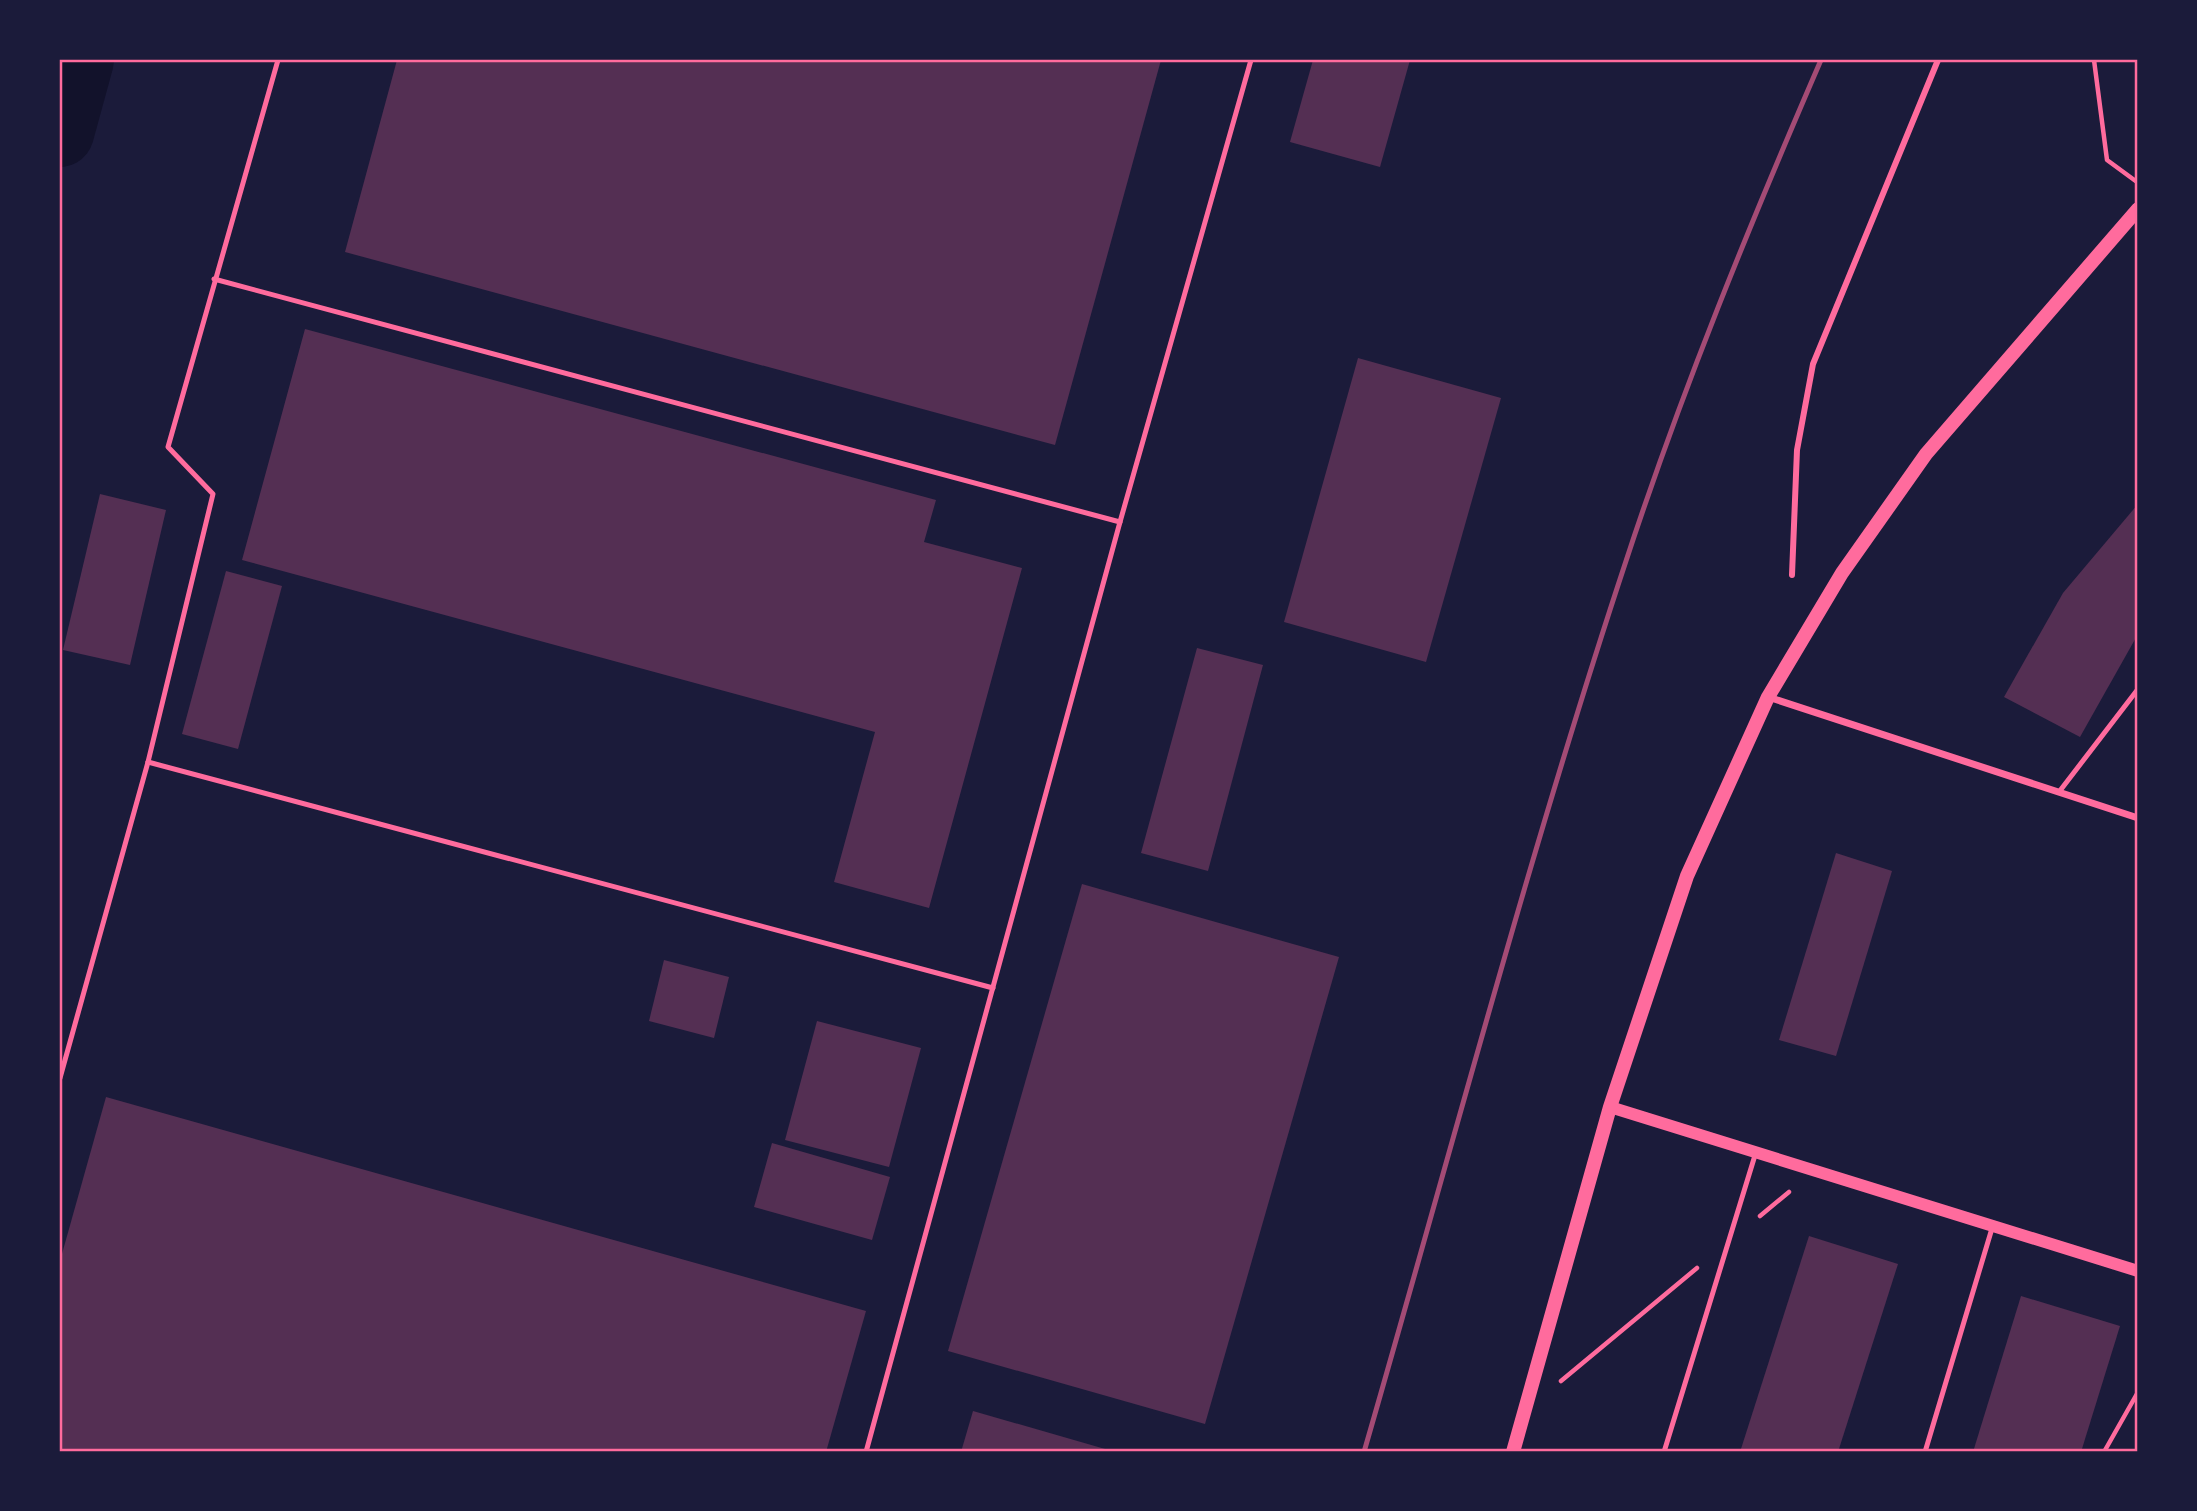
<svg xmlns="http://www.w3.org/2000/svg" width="2197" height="1511" viewBox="0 0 2197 1511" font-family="'Titillium Web',sans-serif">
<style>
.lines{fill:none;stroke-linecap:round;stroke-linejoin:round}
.river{stroke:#12122b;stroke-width:68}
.building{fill:#542f53}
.path{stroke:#ff6b9d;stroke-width:4.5}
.service{stroke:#ff6b9d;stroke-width:5}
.pedestrian{stroke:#ff6b9d;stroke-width:6}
.minor{stroke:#ff6b9d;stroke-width:7}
.tertiary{stroke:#ff6b9d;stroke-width:12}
.secondary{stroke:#ff6b9d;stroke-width:14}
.rail{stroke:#a44b75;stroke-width:5}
.neatline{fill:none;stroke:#ff6b9d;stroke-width:2.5}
</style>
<rect width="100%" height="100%" fill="#1b1b3a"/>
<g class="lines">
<polyline class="river" points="60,133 80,60"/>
</g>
<g class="building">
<polygon points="397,60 1161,60 1055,445 345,252"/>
<polygon points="1313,60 1410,60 1380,167 1290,142"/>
<polygon points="305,329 936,500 924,542 1022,568 929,908 834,882 875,732 242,560"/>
<polygon points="1358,358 1501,398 1426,662 1284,622"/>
<polygon points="100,494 166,510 130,665 63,650"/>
<polygon points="2138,504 2138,634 2080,737 2004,697 2063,593"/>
<polygon points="226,571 282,586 238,749 182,734"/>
<polygon points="1197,648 1263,665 1208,871 1141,853"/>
<polygon points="1836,853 1892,871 1836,1056 1779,1040"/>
<polygon points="1082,884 1339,957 1205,1424 948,1351"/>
<polygon points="664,960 729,977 714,1038 649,1021"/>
<polygon points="817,1021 921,1048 889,1167 785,1140"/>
<polygon points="106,1097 866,1311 826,1452 60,1452 60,1261"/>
<polygon points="772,1143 890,1177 872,1240 754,1207"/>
<polygon points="1809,1236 1898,1264 1838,1452 1740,1452"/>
<polygon points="2021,1296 2120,1326 2081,1452 1973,1452"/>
<polygon points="973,1411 1112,1451 1112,1452 961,1452"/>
</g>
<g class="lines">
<g class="path">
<polyline points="2094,60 2107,160 2137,182"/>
<polyline points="1760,1216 1789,1192"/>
<polyline points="1561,1381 1697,1268"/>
<polyline points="2104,1452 2138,1392"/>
</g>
<g class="service">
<polyline points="214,279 1120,522 1251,60"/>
<polyline points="148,762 993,988"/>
<polyline points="2059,792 2138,689"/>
<polyline points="60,1078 148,762 213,494 168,447 278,60"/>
<polyline points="866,1452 1120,522"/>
<polyline points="1664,1452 1756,1152"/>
<polyline points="1925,1452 1993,1225"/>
</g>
<polyline class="pedestrian" points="1792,575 1797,450 1813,364 1938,60"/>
<polyline class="minor" points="1768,697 2138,818"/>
<polyline class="tertiary" points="1610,1107 2138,1271"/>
<polyline class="secondary" points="1513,1452 1610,1107 1687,876 1768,697 1842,573 1926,454 2138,209"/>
<path class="rail" d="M1364,1452C1450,1155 1529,854 1626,561C1682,390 1750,224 1821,60"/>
</g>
<rect width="2197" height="1511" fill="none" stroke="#1b1b3a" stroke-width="122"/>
<rect x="61" y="61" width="2075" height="1389" class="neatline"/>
</svg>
